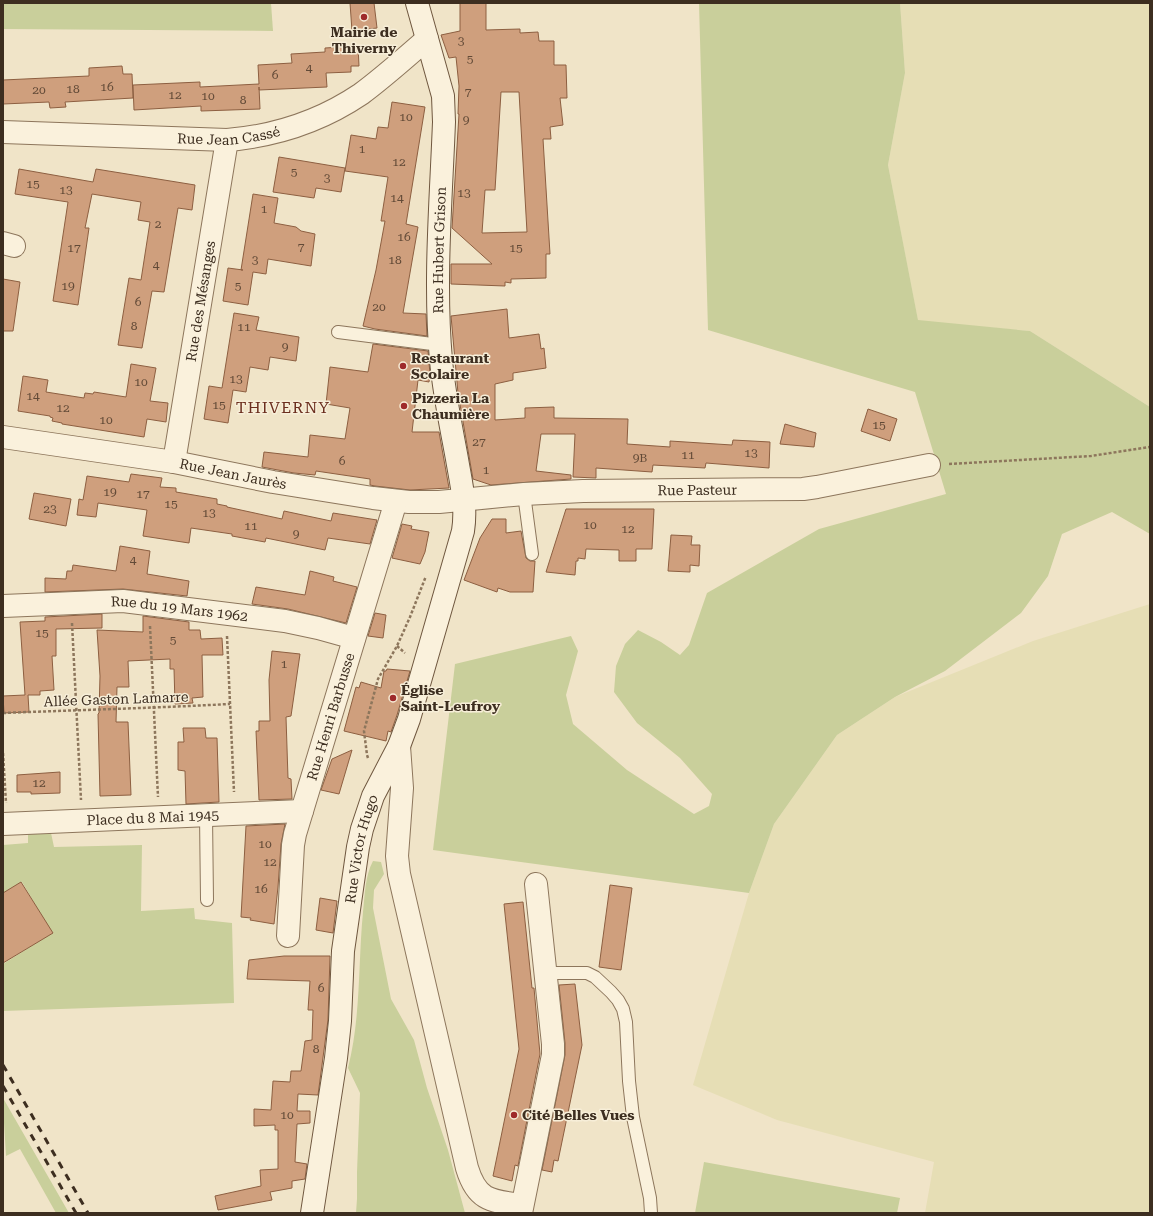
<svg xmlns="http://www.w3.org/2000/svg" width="1153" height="1216" viewBox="0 0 1153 1216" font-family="'Roboto Serif',serif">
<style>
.farmland{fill:#e6deb5}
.green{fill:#c9cf9b}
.building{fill:#cf9f7d;stroke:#8d5f41;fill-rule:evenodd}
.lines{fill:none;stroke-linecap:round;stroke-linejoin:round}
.lane-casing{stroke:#8d765c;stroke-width:14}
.street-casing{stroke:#8d765c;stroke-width:24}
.secondary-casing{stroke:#6f573f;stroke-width:24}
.path{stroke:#8d765c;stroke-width:2.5;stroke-dasharray:3 2;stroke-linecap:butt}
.lane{stroke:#faf1dc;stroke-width:12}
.street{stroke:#faf1dc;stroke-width:22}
.secondary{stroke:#faf1dc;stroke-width:22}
.rail{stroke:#3d2e20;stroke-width:3;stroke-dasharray:7 7;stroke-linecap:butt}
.poi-dot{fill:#9e2a2b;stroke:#f7eed8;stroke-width:1.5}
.labels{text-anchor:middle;stroke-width:3;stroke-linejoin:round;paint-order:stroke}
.number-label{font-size:12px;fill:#624a37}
.poi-label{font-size:14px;font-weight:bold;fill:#3d2e20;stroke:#f7eed8;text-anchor:start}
.street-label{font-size:14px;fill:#3d2e20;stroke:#f7eed8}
.quarter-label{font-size:16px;letter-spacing:1px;fill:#6b2e1e;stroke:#f7eed8}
</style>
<rect width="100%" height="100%" fill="#f0e4c8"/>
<g class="farmland">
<polygon points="900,3 1150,3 1150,407 1030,331 918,321 888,165 905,73"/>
<polygon points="1150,604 1150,1213 925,1213 934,1162 777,1120 693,1085 749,893 774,824 837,735 895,697 1033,641"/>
</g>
<g class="green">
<polygon points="3,3 271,3 273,31 3,29"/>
<polygon points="699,3 900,3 905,73 888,165 918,320 1030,331 1150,407 1150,534 1112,512 1062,534 1048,576 1021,613 945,671 895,697 837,735 774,824 749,893 433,850 455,664 571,636 578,651 566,695 573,724 627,770 694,814 709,806 712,794 680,758 637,723 614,692 616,666 625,644 638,630 661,642 680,655 689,645 707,593 819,529 946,494 915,392 708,330"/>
<polygon points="28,833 51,833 54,847 142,845 141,911 194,908 195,919 232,923 234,1003 3,1011 3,964 52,933 22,882 3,893 3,845 28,843"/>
<path d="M373,861L381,862L384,874L374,890L373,908L391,999L414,1040L427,1088L448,1150L465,1213H356L357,1199V1172L360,1093L348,1068C361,1017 358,964 363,912C365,894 365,876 373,861Z"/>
<polygon points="3,1098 69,1213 56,1213 20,1149 6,1156 4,1123 3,1121"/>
<polygon points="704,1162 900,1198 897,1213 695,1213"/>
</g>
<g class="building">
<polygon points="350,3 374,3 377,28 352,31"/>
<path d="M460,3H486V30L520,29V33L538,32L539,41H554V65H566L567,98H560L563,125L550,127L551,139H543L550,254H546V278L511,279V283L505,282V286L451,284V264H492L452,228L459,114H458L459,86L456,57L449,58L441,35L460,31ZM501,92H519L527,232L482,233L485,190H495Z"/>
<polygon points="358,46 359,66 351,66 351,72 326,73 327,87 259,90 259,87 260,109 201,111 201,106 134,110 133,85 200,82 200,87 259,84 258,65 292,63 291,54 325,52 325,48"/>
<polygon points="122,66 123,74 132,74 133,98 65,102 66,107 50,108 49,102 3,104 3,80 89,76 89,68"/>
<polygon points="392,102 425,107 406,224 418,227 403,313 426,314 427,336 375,329 363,326 376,270 385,221 381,221 388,177 345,171 351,135 376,139 378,127 388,128"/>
<polygon points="279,157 345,168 341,192 316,188 314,198 273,192"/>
<polygon points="19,169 93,182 96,169 195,185 192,210 178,208 164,292 152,291 142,348 118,345 129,278 141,280 150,222 138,220 141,202 92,194 85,228 89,228 78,305 53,301 68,202 15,194"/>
<polygon points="253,194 278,198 274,223 296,227 301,231 315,234 311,266 268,259 266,274 253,272 248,305 223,301 228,268 243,270 241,270"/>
<polygon points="3,279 20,282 13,331 3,331"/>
<polygon points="507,309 509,338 539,334 541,349 544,348 546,368 513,373 513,380 495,384 495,420 525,418 525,408 554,407 554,418 628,419 627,444 670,447 670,441 732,445 733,440 770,442 769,468 706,463 705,468 653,465 652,472 596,468 596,478 573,477 575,434 541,434 536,471 571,475 571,479 491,485 473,479 458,393 451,316"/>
<polygon points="234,313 259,317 256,330 299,337 296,361 270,357 268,370 250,367 246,392 233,390 228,423 204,419 209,386 222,388"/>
<polygon points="373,344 428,351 430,374 429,382 418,380 412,432 439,432 449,488 410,490 375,486 370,485 370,479 316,471 315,475 294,473 262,467 264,452 308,457 310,435 345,439 350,408 326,404 330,367 368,372"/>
<polygon points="131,364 156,368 150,401 168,403 166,422 147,419 144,437 62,424 62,423 52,421 53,418 50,417 50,416 18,411 23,376 48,380 46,392 84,398 85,393 93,394 94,392 126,397"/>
<polygon points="868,409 897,419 890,441 861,431"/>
<polygon points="785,424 816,433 814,447 780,444"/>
<polygon points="131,474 162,478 160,487 176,488 176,492 217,499 217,504 227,506 227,507 282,519 284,511 331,521 333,513 377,520 370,544 328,538 325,550 266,538 265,542 232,536 232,534 191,528 189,543 143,536 147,510 98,503 96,517 77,515 79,499 83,500 87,476 129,482"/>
<polygon points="34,493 71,499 66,526 29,519"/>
<polygon points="566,509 654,509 652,549 636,549 636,561 619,561 619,550 586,549 585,559 578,558 578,561 576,561 575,575 546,572"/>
<polygon points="492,519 506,519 506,533 521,531 526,558 530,561 535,561 533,592 510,592 498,588 497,592 464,580 480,538"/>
<polygon points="402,524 412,526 411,529 429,532 425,552 420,564 392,558"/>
<polygon points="671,535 692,536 691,545 700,545 699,566 690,565 690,572 668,571"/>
<polygon points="120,546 150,551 147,574 189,581 187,596 123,589 45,592 45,578 66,579 67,571 72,571 73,565 116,571"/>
<polygon points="310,571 334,577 333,581 357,587 346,623 288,609 252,604 256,587 305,595"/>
<polygon points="375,613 386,615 383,638 368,636"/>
<polygon points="102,614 102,628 56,629 56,656 52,656 54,690 40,691 40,695 28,695 29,712 4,713 3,696 25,695 20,622 45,621 45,617"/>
<polygon points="143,616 189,622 189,630 200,630 201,639 222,638 223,655 202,655 203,697 192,698 193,703 175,704 174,669 170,669 170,659 128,661 129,687 117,687 116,722 128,722 131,795 100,796 98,714 99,713 100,676 97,630 143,632"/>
<polygon points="272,651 300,654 291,716 286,717 288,778 291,779 292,799 259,800 256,731 259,731 259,721 270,721 269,680"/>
<polygon points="387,669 410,671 397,715 391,732 388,731 386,741 344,731 356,687 359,688 361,682 381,688 384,671 386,671"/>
<polygon points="183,728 205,728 206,738 217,738 219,802 186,804 185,771 178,770 178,742 184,742"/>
<polygon points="352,750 339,794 321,790 332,759"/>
<polygon points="60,772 60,793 31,794 31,792 17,792 17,775"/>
<polygon points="285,824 281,844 278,887 274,924 250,920 251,918 241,917 246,826"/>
<polygon points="21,882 53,933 3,963 3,893"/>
<polygon points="610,885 632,888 621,970 599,967"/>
<polygon points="320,898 337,901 333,933 316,930"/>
<polygon points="523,902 532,988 534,988 540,1054 518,1166 515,1165 512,1181 493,1176 519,1049 504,904"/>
<polygon points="284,956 330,956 328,1020 318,1095 298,1094 297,1111 310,1111 310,1123 297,1124 295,1162 307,1164 305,1179 292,1181 292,1188 270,1192 272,1200 218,1210 215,1196 261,1186 260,1170 278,1169 278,1130 275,1130 275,1125 254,1126 254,1109 271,1110 273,1081 290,1082 291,1071 301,1071 305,1041 312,1040 313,1010 308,1010 310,981 247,979 249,960"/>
<polygon points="575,984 582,1045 558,1161 554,1160 552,1172 542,1170 565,1055 565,1043 559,985"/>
</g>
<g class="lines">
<g class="lane-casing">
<g id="lane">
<polyline points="338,332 440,345"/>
<polyline points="524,494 532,554"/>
<polyline points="206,815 207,900"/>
<polyline points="546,973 587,973 595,977 611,992 618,1000 623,1009 626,1022 629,1081 633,1117 650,1198 651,1213"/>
</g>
</g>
<g class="street-casing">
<g id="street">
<path id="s1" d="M3,132L227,140C275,136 321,121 361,94C384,77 405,58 427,39"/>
<polyline points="3,243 14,246"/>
<path id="s2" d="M3,437L174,462L273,482L373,498L409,502H439L524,494L583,491L803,489L817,487L929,465"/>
<path id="s3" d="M174,462L227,140"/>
<path id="s4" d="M3,606L123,601L285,621L318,628L354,638"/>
<path d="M399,746L402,788L397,856L399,874L467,1168C477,1201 491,1201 522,1205"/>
<path id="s5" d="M3,824L302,811"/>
<path id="s6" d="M288,936L293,845L295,834L396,501"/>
<polyline points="521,1213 553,1055 553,1044 536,884"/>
</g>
</g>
<g class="secondary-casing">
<g id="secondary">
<path id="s7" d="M312,1213L336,1058L340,1021L343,951L358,847L362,829L373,796L399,746L409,719L463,531C467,506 461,483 457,459C451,426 444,394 441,360C434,282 441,200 444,122L443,96L417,3"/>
</g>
</g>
<g class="path">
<polyline points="949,464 1091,456 1150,447"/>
<polyline points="72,623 81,800"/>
<polyline points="150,626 158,797"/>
<polyline points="227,636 234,792"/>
<polyline points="397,646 405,653"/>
<path d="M3,713C79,710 154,708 230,704"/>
<polyline points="3,753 6,803"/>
<polyline points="368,758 367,755 364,731 378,679 397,646 410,617 426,576"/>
</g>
<use href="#lane" class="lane"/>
<use href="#street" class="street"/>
<use href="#secondary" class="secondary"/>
<g class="rail">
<polyline points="3,1065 88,1213"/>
<polyline points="3,1086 76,1213"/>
</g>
</g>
<g class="poi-dot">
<circle cx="364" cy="17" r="4"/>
<circle cx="403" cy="366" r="4"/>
<circle cx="404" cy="406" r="4"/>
<circle cx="393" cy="698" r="4"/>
<circle cx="514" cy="1115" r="4"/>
</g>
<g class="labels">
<g class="number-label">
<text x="461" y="45">3</text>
<text x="470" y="63">5</text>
<text x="309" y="72">4</text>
<text x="275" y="79">6</text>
<text x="107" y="91">16</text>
<text x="73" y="93">18</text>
<text x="39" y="94">20</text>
<text x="468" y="96">7</text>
<text x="175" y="99">12</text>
<text x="208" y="100">10</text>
<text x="243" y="104">8</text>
<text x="406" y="121">10</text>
<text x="466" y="124">9</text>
<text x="362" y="153">1</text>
<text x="399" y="166">12</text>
<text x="294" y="176">5</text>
<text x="327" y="182">3</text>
<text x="33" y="188">15</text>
<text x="66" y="194">13</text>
<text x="464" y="197">13</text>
<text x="397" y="202">14</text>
<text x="264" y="213">1</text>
<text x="158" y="228">2</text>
<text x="404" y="241">16</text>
<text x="301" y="251">7</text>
<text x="74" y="252">17</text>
<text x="516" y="252">15</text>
<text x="255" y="264">3</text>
<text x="395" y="264">18</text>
<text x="156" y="269">4</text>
<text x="68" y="290">19</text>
<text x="238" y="290">5</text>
<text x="138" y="306">6</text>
<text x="379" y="311">20</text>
<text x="134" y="330">8</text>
<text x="244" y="331">11</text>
<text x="285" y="351">9</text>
<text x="236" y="383">13</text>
<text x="141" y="386">10</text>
<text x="33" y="400">14</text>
<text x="219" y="409">15</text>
<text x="63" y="412">12</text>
<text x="106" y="424">10</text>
<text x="879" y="429">15</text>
<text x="479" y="446">27</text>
<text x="751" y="457">13</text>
<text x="688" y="459">11</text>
<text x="640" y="462">9B</text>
<text x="342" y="465">6</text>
<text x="486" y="474">1</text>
<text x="110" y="496">19</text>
<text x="143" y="498">17</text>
<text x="171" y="508">15</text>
<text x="50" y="513">23</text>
<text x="209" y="517">13</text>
<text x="590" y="529">10</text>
<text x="251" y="530">11</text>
<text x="628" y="533">12</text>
<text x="296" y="538">9</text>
<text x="133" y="564">4</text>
<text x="42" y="637">15</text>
<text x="173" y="644">5</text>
<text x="284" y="668">1</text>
<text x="39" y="787">12</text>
<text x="265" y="848">10</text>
<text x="270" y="866">12</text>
<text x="261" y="893">16</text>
<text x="321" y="992">6</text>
<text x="316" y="1053">8</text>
<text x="287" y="1119">10</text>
</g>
<g class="poi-label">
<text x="364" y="37" text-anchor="middle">Mairie de<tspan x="364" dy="16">Thiverny</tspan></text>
<text x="411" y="363">Restaurant<tspan x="411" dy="16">Scolaire</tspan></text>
<text x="412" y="403">Pizzeria La<tspan x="412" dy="16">Chaumière</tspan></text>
<text x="401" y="695">Église<tspan x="401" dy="16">Saint-Leufroy</tspan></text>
<text x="522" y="1120">Cité Belles Vues</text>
</g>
<g class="street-label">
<text dy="5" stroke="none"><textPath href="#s1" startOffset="226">Rue Jean Cassé</textPath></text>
<text dy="5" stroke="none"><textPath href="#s7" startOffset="986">Rue Hubert Grison</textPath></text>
<text dy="5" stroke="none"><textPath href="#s3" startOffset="163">Rue des Mésanges</textPath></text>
<text dy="5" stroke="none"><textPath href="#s2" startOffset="233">Rue Jean Jaurès</textPath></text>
<text dy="5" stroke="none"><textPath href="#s2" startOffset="700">Rue Pasteur</textPath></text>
<text dy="5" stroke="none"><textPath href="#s4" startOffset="177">Rue du 19 Mars 1962</textPath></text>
<text transform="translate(116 699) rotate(-2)" y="5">Allée Gaston Lamarre</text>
<text dy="5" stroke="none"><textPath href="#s6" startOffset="225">Rue Henri Barbusse</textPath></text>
<text dy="5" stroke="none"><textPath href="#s5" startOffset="150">Place du 8 Mai 1945</textPath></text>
<text dy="5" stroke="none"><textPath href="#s7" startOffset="368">Rue Victor Hugo</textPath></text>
</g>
<g class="quarter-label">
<text x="283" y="413">THIVERNY</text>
</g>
</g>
<rect width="1153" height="1216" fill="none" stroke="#3d2e20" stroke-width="8"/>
</svg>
